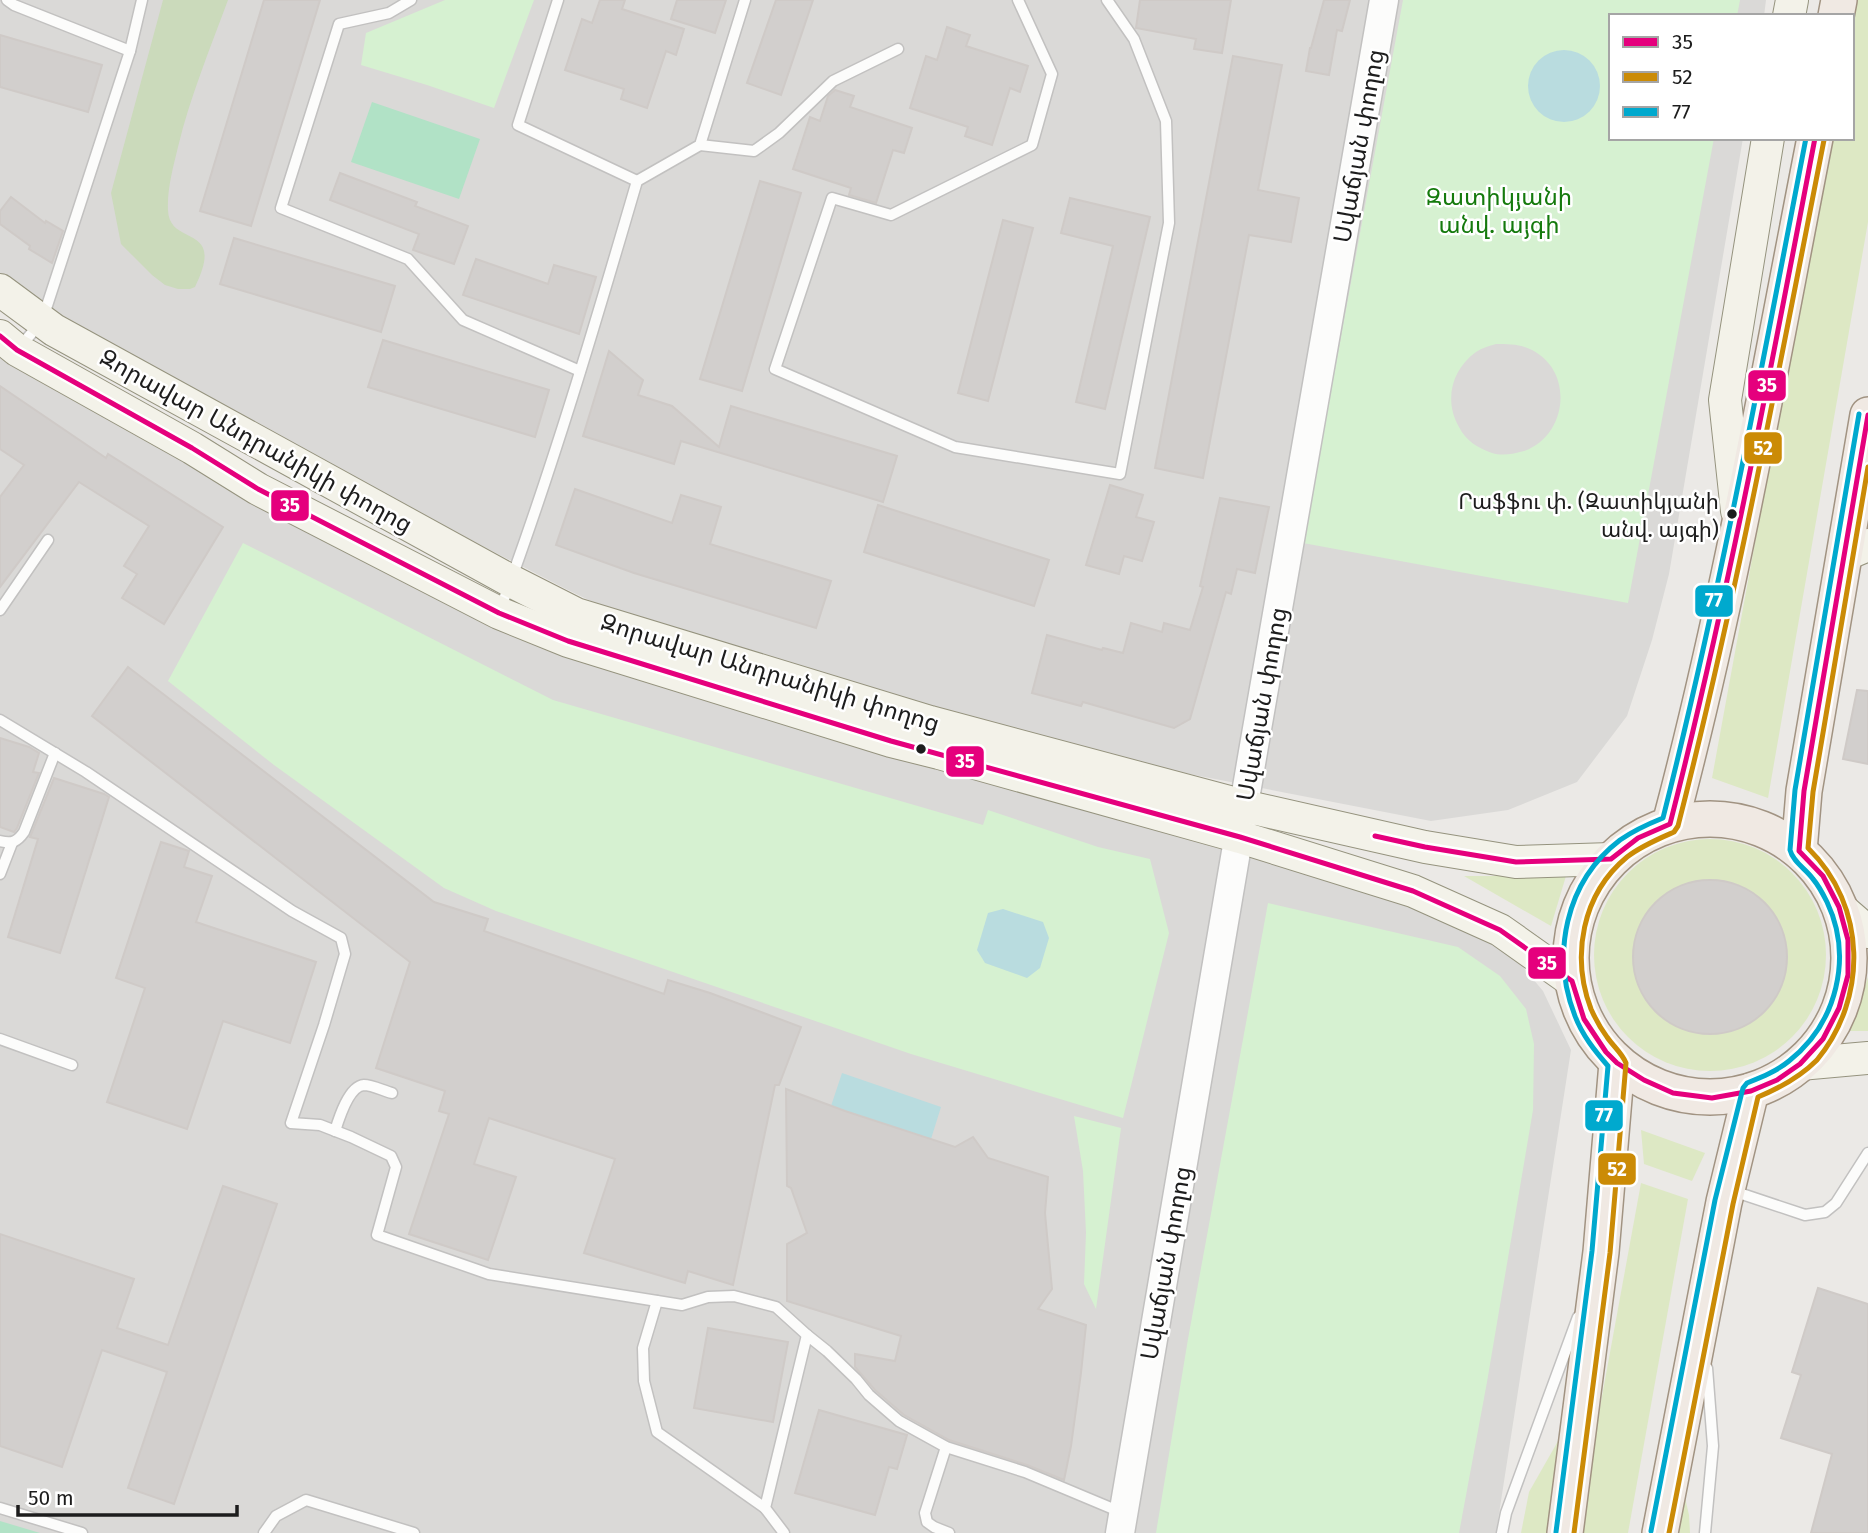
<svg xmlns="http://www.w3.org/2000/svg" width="1868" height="1533" viewBox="0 0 1868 1533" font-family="'Fira Sans','Noto Sans Armenian',sans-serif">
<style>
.residential{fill:#dad9d7}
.grass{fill:#dde8c4}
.forest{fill:#cbdabb}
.park{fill:#d6f1d1;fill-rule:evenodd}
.pitch{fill:#b1e2c6}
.water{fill:#b9dcdf}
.building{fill:#d2cfcd;stroke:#cfcac7;stroke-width:2}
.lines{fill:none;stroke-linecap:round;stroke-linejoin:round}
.service-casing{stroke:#c2c1c0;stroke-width:13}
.tertiary-casing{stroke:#c2c1c0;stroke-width:31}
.secondary-casing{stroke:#95937e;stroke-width:34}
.primary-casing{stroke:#a19382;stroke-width:38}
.service{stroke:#fcfcfb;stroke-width:10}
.tertiary{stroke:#fcfcfb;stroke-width:28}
.secondary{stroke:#f3f2e9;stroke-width:32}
.primary{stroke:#f0e9e3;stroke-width:35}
.bus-1-casing{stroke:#fff;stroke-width:10}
.bus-2-casing{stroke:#fff;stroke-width:10}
.bus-3-casing{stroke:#fff;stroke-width:10}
.bus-1{stroke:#e5007d;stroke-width:5}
.bus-2{stroke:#cb8b06;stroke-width:5}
.bus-3{stroke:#00a9ce;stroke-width:5}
.bus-dot{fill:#1d1d1d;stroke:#fff;stroke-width:2.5}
.labels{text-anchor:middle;stroke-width:5;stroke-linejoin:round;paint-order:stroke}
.bus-label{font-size:22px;fill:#1d1d1d;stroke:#fff;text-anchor:end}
.street-label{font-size:24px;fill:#1d1d1d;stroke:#fff}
.park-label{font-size:24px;fill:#157a0d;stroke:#fff}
.line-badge{stroke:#fff;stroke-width:2.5}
.badge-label{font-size:19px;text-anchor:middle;font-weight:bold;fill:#fff}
</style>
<rect width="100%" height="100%" fill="#ebe9e6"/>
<g class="residential">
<polygon points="0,0 1766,0 1764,16 1611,16 1611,138 1743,138 1669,574 1652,640 1627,716 1577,782 1508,810 1431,821 1153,767 873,694 601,606 566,589 467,538 36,305 0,277"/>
<polygon points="0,345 585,659 1073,789 1496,935 1543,991 1571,1050 1496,1533 0,1533"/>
</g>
<g class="grass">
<polygon points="1854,0 1868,0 1868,222 1768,798 1712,778 1829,138 1852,138 1852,16"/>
<circle cx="1710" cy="955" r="116"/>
<polygon points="1464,876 1566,876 1551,926"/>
<polygon points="1868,977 1868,1031 1850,1031"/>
<polygon points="1641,1130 1705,1153 1692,1181 1644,1164"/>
<polygon points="1641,1183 1688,1199 1628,1533 1577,1533"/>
<polygon points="1570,1420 1550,1533 1521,1533 1529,1492"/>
<polygon points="1678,1467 1689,1515 1690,1533 1668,1533"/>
</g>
<path class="forest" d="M163,0H228C210,49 190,97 178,147C173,168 167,189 168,210C169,248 227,222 195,287L190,289H178L165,285L152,275L121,244L111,193Z"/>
<g class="park">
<polygon points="445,0 534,0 494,108 427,85 361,65 366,33"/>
<path d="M1403,0H1740L1737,16H1611V138H1714L1628,603L1303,543ZM1496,344C1509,344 1520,344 1532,350C1575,372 1567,436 1524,451C1514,454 1502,456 1492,453C1478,448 1466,441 1459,427C1444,401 1451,370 1476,352C1482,348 1489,346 1496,344Z"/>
<polygon points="243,543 553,700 983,825 988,810 1098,847 1150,859 1169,933 1123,1118 911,1054 496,911 444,888 274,765 168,681"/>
<polygon points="1268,903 1458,947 1500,976 1526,1009 1534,1044 1533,1110 1487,1382 1459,1533 1156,1533 1188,1339"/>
<polygon points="1074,1116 1121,1128 1096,1309 1084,1284 1086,1233 1083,1171"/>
</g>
<g class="pitch">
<polygon points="372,102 480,139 459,199 351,162"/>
<polygon points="0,1521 40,1533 0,1533"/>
</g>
<g class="water">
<circle cx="1564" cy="86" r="36"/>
<polygon points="1003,909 1043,922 1049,938 1040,968 1027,978 985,963 977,950 988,913"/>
<polygon points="842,1073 941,1107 931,1139 831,1106"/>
</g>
<g class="building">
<polygon points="264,0 320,0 251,226 200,211"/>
<polygon points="600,0 625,0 622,9 684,29 676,55 666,51 647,108 621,99 624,89 565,70 582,19 592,23"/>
<polygon points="677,0 726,0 715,33 671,19"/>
<polygon points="776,0 813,0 781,95 747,83"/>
<polygon points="1140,0 1231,0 1222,53 1194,49 1196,39 1136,28"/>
<polygon points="1324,0 1350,0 1342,31 1337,30 1329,75 1306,71 1310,48 1311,48"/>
<polygon points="947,27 970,35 966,46 1028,66 1020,92 1010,88 992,145 965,136 968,127 910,108 926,56 937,60"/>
<polygon points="0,35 102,65 88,112 0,87"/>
<polygon points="1233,56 1282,65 1258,190 1299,198 1291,242 1249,235 1203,478 1155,468"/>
<polygon points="835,90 854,96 850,107 912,128 904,153 893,150 876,203 849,195 851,188 793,169 810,117 820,121 828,96"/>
<polygon points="340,173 417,202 415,206 468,226 454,264 413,250 419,234 330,200"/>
<polygon points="760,181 801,193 742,391 700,379"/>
<polygon points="11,197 45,223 46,221 63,231 52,263 29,249 30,246 0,224 0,211"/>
<polygon points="1070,198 1150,217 1105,409 1076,402 1113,246 1061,233"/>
<polygon points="1003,220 1033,228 988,401 958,393"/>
<polygon points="234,238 395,286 381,332 220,284"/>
<polygon points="476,259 548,284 554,265 596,277 579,334 463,295"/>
<polygon points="383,340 549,390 535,437 368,387"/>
<polygon points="609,351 643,380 638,395 672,406 719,447 731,406 897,456 883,502 681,441 674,464 583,436"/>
<polygon points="0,386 106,458 108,454 223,527 164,624 122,598 137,574 124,566 149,526 79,482 0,587 0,497 24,465 0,449"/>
<polygon points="1110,485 1143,495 1136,517 1154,522 1142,561 1124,556 1119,574 1086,565"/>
<polygon points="575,489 672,523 681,495 721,507 710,544 831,581 816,628 634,573 556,545"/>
<polygon points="1220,498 1269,507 1255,573 1237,569 1231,594 1226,592 1190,719 1174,728 1083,702 1081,706 1032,693 1047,635 1102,650 1103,648 1123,653 1131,623 1162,632 1164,623 1190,630 1203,587 1200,586"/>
<polygon points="878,505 1049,560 1034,606 864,552"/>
<polygon points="128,667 434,902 488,919 484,931 664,994 668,980 710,993 801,1027 779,1085 775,1085 733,1285 688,1271 685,1283 584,1253 615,1159 489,1118 474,1164 516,1177 488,1260 409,1234 449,1114 439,1111 445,1091 376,1068 410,962 92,716"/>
<polygon points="1857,690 1868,691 1868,764 1843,759"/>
<polygon points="0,738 29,747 39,753 33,772 39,773 17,828 14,832 0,827"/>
<polygon points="54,778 104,794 109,797 60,953 8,937 38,839 30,837"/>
<polygon points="161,842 189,851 184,867 212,876 196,922 316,962 290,1043 223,1021 187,1129 107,1102 145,988 116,978"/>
<circle cx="1710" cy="957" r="77"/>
<polygon points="786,1089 845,1111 955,1147 973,1137 988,1158 1048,1177 1045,1213 1052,1289 1038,1309 1086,1325 1081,1373 1071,1446 1064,1480 1027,1465 949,1440 904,1415 875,1390 855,1367 855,1354 895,1361 901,1336 787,1301 787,1244 807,1233 791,1188 787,1186"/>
<polygon points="223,1186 277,1204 174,1504 128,1488 167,1372 102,1350 62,1467 0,1446 0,1234 134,1279 117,1328 168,1345"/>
<polygon points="1818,1288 1868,1304 1868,1533 1811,1533 1832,1454 1781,1438 1801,1375 1792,1372"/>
<polygon points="708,1328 788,1342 773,1422 694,1408"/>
<polygon points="819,1410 907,1435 897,1469 889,1467 875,1515 795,1493"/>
</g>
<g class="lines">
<g class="service-casing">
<g id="service">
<polyline points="7,0 14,5 130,51"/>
<polyline points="411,0 389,13 339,24 281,208 408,259 463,320 580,371"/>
<polyline points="558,0 518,125 637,181"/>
<polyline points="1018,0 1052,74 1032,145 891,215 832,198 775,369 955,447 1120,474 1169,223 1166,121 1134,39 1107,0"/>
<polyline points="700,145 754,151 779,133 833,81 898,49"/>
<polyline points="19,348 42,321 130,51 142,0"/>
<polyline points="0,610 48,540"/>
<path d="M500,610C552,470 595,325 637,181L700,145L745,0"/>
<polyline points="0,720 86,772 292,911 341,938 345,954 324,1025 291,1123 320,1125 351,1137 391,1156 396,1167 377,1235 489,1274 682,1305 708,1297 734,1296 776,1307 807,1335"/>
<path d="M0,841C12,844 17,842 24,832L55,753"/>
<polyline points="0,874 12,843"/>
<polyline points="0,1039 72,1065"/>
<path d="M335,1131C339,1118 349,1086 364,1085C372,1085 384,1091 392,1093"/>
<polyline points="1730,1190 1805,1215 1825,1212 1836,1203 1868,1153"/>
<polyline points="657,1301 643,1348 644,1381 657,1432 765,1508"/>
<polyline points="946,1447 925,1513 927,1522 934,1527 949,1533"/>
<polyline points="0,1508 82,1533"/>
<polyline points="264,1533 276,1516 306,1500 414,1533"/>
<polyline points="784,1533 765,1508 807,1335 827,1351 856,1379 869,1395 899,1421 946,1447 1025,1472 1123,1513"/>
<polyline points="1502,1533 1506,1513 1578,1317"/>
<polyline points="1705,1533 1713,1446 1707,1368"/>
</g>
</g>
<g class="tertiary-casing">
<path id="tertiary" d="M1120,1533C1165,1271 1209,1008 1254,746L1384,0"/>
</g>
<g class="secondary-casing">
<g id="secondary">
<polyline points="1789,16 1792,0"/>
<polyline points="0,290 54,330 511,581 576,614 930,722 1244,806 1425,847 1516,862 1611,859"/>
<polyline points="0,336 17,350 192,448 258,489 499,613 568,641 891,741 939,753 1240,837 1413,891 1500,930 1572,981"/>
<polyline points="1737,511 1725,400 1768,138"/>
<polyline points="1844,555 1868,545"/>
<polyline points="1839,907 1868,932"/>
<polyline points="1800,1064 1868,1058"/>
</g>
</g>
<g class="primary-casing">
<g id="primary">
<polyline points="1836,16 1839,0"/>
<circle cx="1710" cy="958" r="139"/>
<path d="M1670,824C1730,598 1770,368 1815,138"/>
<polyline points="1799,851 1804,791 1868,415"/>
<polyline points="1565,1533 1601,1252 1617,1063"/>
<polyline points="1660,1533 1724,1202 1751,1091"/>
</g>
</g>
<use href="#service" class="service"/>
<use href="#tertiary" class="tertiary"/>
<use href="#secondary" class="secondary"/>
<use href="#primary" class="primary"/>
<g class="bus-1-casing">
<g id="bus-1">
<polyline points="0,336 17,350 192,448 258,489 499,613 568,641 891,741 1240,837 1413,891 1500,930 1572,981 1584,1019 1606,1052 1617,1063 1644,1080 1673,1093 1712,1098 1751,1091 1777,1080 1800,1064 1823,1039 1839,1008 1848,975 1848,940 1839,907 1823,876 1799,851 1804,791 1868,415"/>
<path d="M1375,836L1425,847L1516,862L1611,859L1638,838L1670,824C1728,597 1771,368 1815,138"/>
</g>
</g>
<g class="bus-2-casing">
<g id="bus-2">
<path d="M1574,1533L1610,1253L1626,1063C1622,1053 1613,1046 1607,1037C1601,1029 1595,1018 1591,1009C1571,956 1582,894 1627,857C1641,846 1658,839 1674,832L1678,826C1736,599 1779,369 1824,140"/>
<path d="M1669,1533L1733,1204L1758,1097C1780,1088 1800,1077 1817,1060C1868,998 1867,906 1808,848L1813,792L1868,467"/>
</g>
</g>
<g class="bus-3-casing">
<g id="bus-3">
<path d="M1651,1531L1715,1200L1743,1088L1747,1083C1762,1077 1777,1071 1789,1061C1837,1023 1853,957 1827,902C1823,894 1819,886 1813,879C1806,869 1793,862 1790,850L1795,790L1859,414"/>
<path d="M1556,1532L1592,1251L1608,1066C1595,1051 1582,1035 1575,1016C1551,955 1565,882 1620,840C1633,831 1648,824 1663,818C1720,593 1762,366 1806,138"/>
</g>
</g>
<use href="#bus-1" class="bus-1"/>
<use href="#bus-2" class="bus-2"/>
<use href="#bus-3" class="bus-3"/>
</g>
<g class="bus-dot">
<circle cx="1732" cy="514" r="6"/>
<circle cx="921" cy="749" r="6"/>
</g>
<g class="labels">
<g class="bus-label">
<text x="1719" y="509">Րաֆֆու փ. (Զատիկյանի<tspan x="1719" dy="28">անվ. այգի)</tspan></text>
</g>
<g class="street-label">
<text transform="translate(1359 146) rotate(-80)" y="8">Սվաճյան փողոց</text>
<text transform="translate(256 441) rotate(29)" y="8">Զորավար Անդրանիկի փողոց</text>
<text transform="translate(770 673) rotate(17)" y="8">Զորավար Անդրանիկի փողոց</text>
<text transform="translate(1262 704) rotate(-80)" y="8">Սվաճյան փողոց</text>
<text transform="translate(1166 1263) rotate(-80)" y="8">Սվաճյան փողոց</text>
</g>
<g class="park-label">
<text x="1499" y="205">Զատիկյանի<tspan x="1499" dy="28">անվ. այգի</tspan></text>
</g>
</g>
<g class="line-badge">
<rect x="1747" y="369" width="40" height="33" rx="7" fill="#e5007d"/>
<rect x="1743" y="431" width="40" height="34" rx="7" fill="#cb8b06"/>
<rect x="270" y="489" width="40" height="33" rx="7" fill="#e5007d"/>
<rect x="1694" y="584" width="40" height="34" rx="7" fill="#00a9ce"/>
<rect x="945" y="745" width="40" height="33" rx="7" fill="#e5007d"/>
<rect x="1527" y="946" width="40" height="34" rx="7" fill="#e5007d"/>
<rect x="1584" y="1099" width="40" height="33" rx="7" fill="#00a9ce"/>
<rect x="1597" y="1152" width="40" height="34" rx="7" fill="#cb8b06"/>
</g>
<g class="badge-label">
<text x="1767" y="392">35</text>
<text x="1763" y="455">52</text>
<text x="290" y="512">35</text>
<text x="1714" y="607">77</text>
<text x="965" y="768">35</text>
<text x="1547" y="970">35</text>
<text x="1604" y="1122">77</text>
<text x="1617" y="1176">52</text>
</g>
<rect x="1609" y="14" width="245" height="126" fill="#ffffff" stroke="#a5a5a5" stroke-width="2"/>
<rect x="1623" y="37" width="35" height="10" fill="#e5007d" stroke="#a5a5a5" stroke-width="2"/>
<text x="1672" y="49" font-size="21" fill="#1d1d1d">35</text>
<rect x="1623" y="72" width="35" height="10" fill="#cb8b06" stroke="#a5a5a5" stroke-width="2"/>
<text x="1672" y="84" font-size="21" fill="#1d1d1d">52</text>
<rect x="1623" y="107" width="35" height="10" fill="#00a9ce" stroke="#a5a5a5" stroke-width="2"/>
<text x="1672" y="119" font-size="21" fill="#1d1d1d">77</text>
<path d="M18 1505v10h219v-10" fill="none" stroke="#1d1d1d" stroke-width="3.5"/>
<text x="28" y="1505" font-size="21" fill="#1d1d1d" stroke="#ffffff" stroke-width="5" paint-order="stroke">50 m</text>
</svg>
